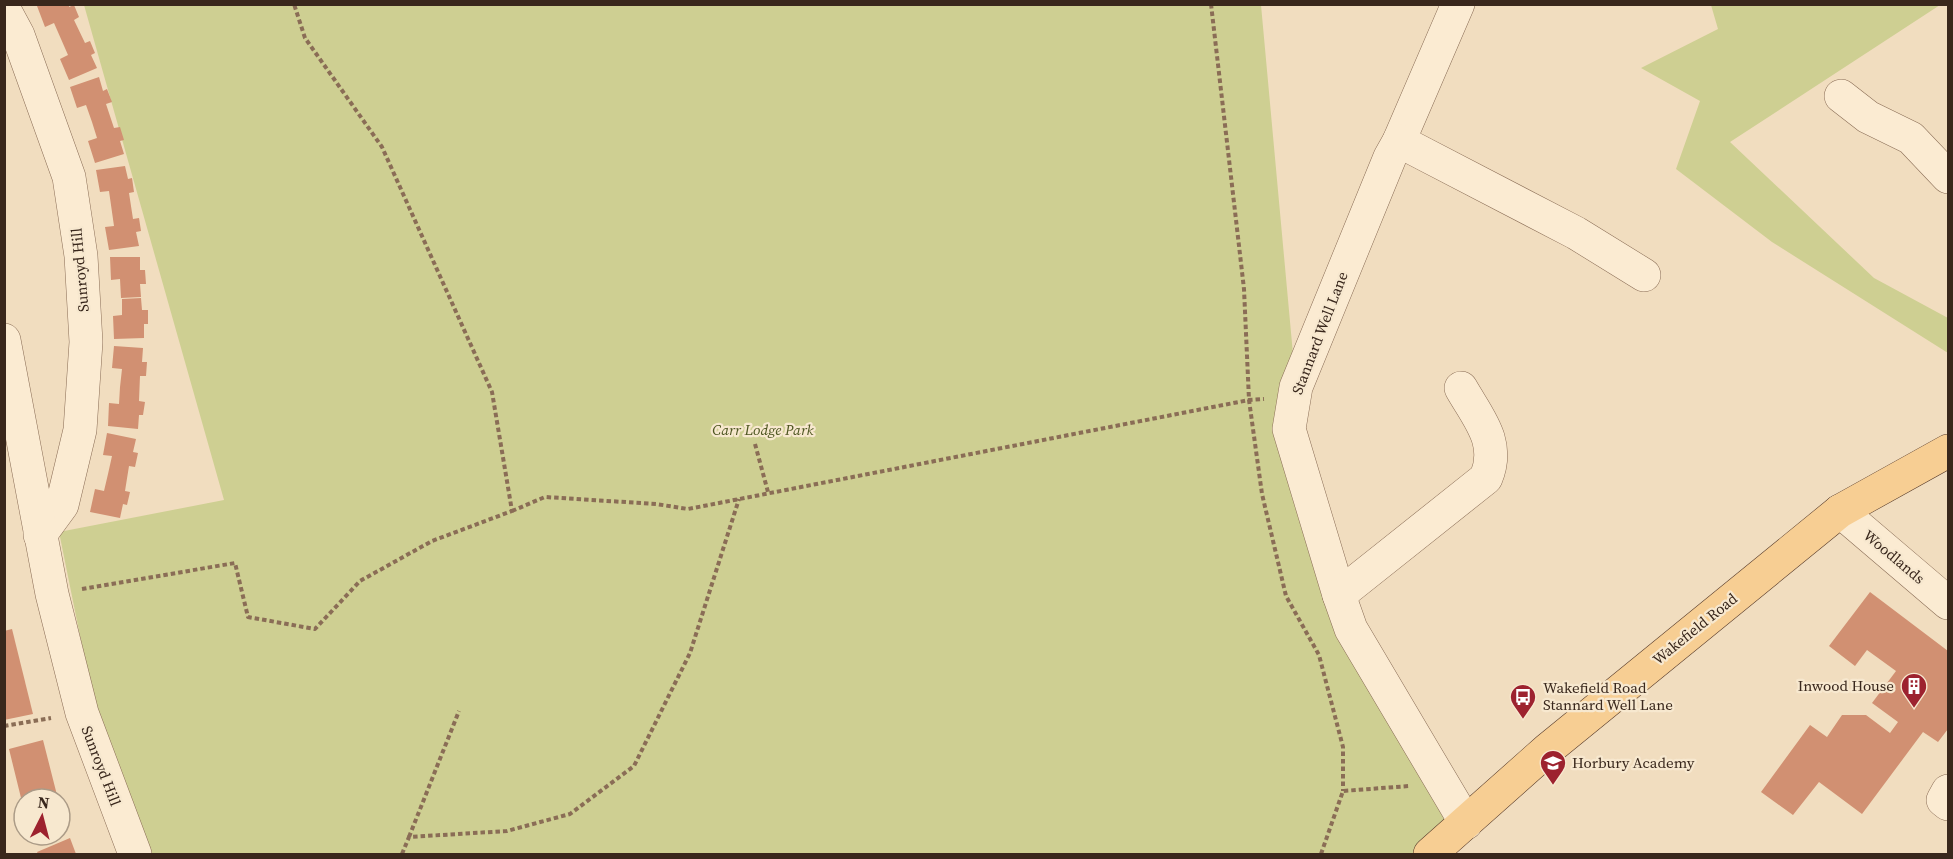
<svg xmlns="http://www.w3.org/2000/svg" width="1953" height="859" viewBox="0 0 1953 859" font-family="'Source Serif 4',serif">
<style>
.green{fill:#cecf92}
.building{fill:#d19072}
.lines{fill:none;stroke-linecap:round;stroke-linejoin:round}
.minor-casing{stroke:#8a6d56;stroke-width:34}
.major-casing{stroke:#573b2b;stroke-width:34}
.path{stroke:#8a6d56;stroke-width:4;stroke-dasharray:4.5 3;stroke-linecap:butt}
.minor{stroke:#fbebd2;stroke-width:33}
.major{stroke:#f7ce93;stroke-width:33}
.labels{text-anchor:middle;stroke-width:4.5;stroke-linejoin:round;paint-order:stroke}
.street-label{font-size:15px;fill:#39271c;stroke:#f7e8cf}
.park-label{font-size:15px;font-style:italic;fill:#4e5621;stroke:#f7e8cf}
.poi-label{font-size:15px;fill:#39271c;stroke:#f7e8cf;text-anchor:start}
</style>
<rect width="100%" height="100%" fill="#f1ddbf"/>
<g class="green">
<polygon points="84,5 1261,5 1296,387 1351,629 1466,823 1430,854 152,854 95,710 59,532 224,500"/>
<polygon points="1711,5 1940,5 1730,142 1874,278 1948,318 1948,353 1772,242 1676,169 1700,101 1641,68 1718,29"/>
</g>
<g class="building">
<polygon points="39,4 69,4 69,7 74,5 79,17 74,20 85,43 90,41 95,53 91,55 97,68 69,80 60,59 68,55 54,23 45,27 37,6"/>
<polygon points="99,77 103,91 107,89 112,102 106,104 114,128 120,127 124,140 120,141 124,154 95,163 88,141 97,138 92,122 86,105 77,108 70,87"/>
<polygon points="125,166 128,179 132,178 134,192 129,193 133,219 139,218 141,231 136,232 139,246 109,250 105,227 114,226 109,191 100,192 96,170"/>
<polygon points="110,257 140,257 140,270 145,270 146,284 140,284 141,297 121,298 120,279 111,280"/>
<polygon points="141,298 142,310 148,310 148,324 144,324 144,338 114,339 113,316 122,315 122,299"/>
<polygon points="114,346 143,348 142,362 147,362 146,376 140,376 139,401 145,402 143,415 139,415 138,429 108,426 109,403 119,404 120,387 122,369 112,368"/>
<polygon points="107,433 136,439 133,452 138,453 135,467 129,466 125,491 130,492 127,505 123,504 120,518 90,512 95,489 104,491 108,474 112,456 103,455"/>
<polygon points="1870,592 1948,651 1948,729 1938,742 1923,732 1862,814 1819,782 1793,815 1761,792 1810,725 1827,737 1842,715 1866,715 1890,733 1898,722 1872,703 1896,671 1867,650 1855,666 1829,646"/>
<polygon points="12,629 33,714 4,720 4,631"/>
<polygon points="43,740 58,799 24,799 23,806 9,749"/>
<polygon points="70,838 76,854 38,854 37,852"/>
</g>
<g class="lines">
<g class="minor-casing">
<g id="minor">
<polyline points="1458,4 1399,141 1390,157 1296,387 1289,429 1339,595 1351,629 1466,823"/>
<polyline points="4,9 18,35 69,177 81,256 86,342 80,430 62,505 40,535"/>
<polyline points="1841,96 1868,117 1911,138 1948,177"/>
<polyline points="1399,141 1576,233 1644,275"/>
<polyline points="4,340 52,594 82,713 135,854"/>
<polyline points="1840,511 1948,603"/>
<path d="M1339,595L1486,478C1501,442 1478,418 1461,388"/>
<polyline points="1948,791 1943,800 1948,804"/>
</g>
</g>
<g class="major-casing">
<polyline id="major" points="1430,854 1547,750 1840,511 1948,451"/>
</g>
<g class="path">
<polyline points="1211,4 1244,289 1249,400 1262,494 1286,596 1319,655 1343,747 1343,791"/>
<polyline points="755,444 768,492"/>
<polyline points="512,511 545,497 656,504 688,509 1249,400 1264,399"/>
<polyline points="82,589 235,563 248,617 315,629 360,581 432,541 512,511 492,392 382,147 305,38 294,4"/>
<polyline points="4,726 51,718"/>
<polyline points="409,837 459,711"/>
<polyline points="402,854 409,837 507,831 570,814 634,766 690,653 739,499"/>
<polyline points="1321,854 1343,791 1409,786"/>
</g>
<use href="#minor" class="minor"/>
<use href="#major" class="major"/>
</g>
<defs>
<g id="building-pin" transform="scale(1.35)"><path d="M0 17L-7.5 6A9.5 9.5 0 1 1 7.5 6Z" fill="#9d222f" stroke="#f7e8cf"/><path d="M-4-6H4V6H1V3H-1V6H-4ZM-2.5-4.3h1.7v1.8h-1.7ZM.8-4.3h1.7v1.8H.8ZM-2.5-1h1.7V.8h-1.7ZM.8-1h1.7V.8H.8Z" fill="#fff"/></g>
<g id="bus-pin" transform="scale(1.35)"><path d="M0 17L-7.5 6A9.5 9.5 0 1 1 7.5 6Z" fill="#9d222f" stroke="#f7e8cf"/><path d="M-5-6H5V4H4V6H2V4H-2V6H-4V4H-5ZM-3.5-4V0h7V-4ZM-3.5 1.2v1.5H-2V1.2ZM2 1.2v1.5H3.5V1.2Z" fill="#fff"/></g>
<g id="school-pin" transform="scale(1.35)"><path d="M0 17L-7.5 6A9.5 9.5 0 1 1 7.5 6Z" fill="#9d222f" stroke="#f7e8cf"/><path d="M0-5L7-2L0 1L-7-2ZM-4 1L0 2.5L4 1V4Q0 6-4 4Z" fill="#fff"/></g>
</defs>
<g fill-rule="evenodd">
<use href="#building-pin" x="1914" y="686"/>
<use href="#bus-pin" x="1523" y="697"/>
<use href="#school-pin" x="1553" y="763"/>
</g>
<g class="labels">
<g class="street-label">
<text transform="translate(80 270) rotate(-95)" y="5">Sunroyd Hill</text>
<text transform="translate(1320 333) rotate(-69)" y="5">Stannard Well Lane</text>
<text transform="translate(1894 557) rotate(40)" y="5">Woodlands</text>
<text transform="translate(1695 629) rotate(-39)" y="5">Wakefield Road</text>
<text transform="translate(101 766) rotate(69)" y="5">Sunroyd Hill</text>
</g>
<g class="park-label">
<text x="763" y="435">Carr Lodge Park</text>
</g>
<g class="poi-label">
<text x="1894" y="691" text-anchor="end">Inwood House</text>
<text x="1543" y="693">Wakefield Road<tspan x="1543" dy="17">Stannard Well Lane</tspan></text>
<text x="1572" y="768">Horbury Academy</text>
</g>
</g>
<rect width="1953" height="859" fill="none" stroke="#39271c" stroke-width="12"/>
<g transform="translate(42 817) rotate(6)"><circle r="28" fill="#f7e8cf" stroke="#ab9b87" stroke-width="1.5"/>
<path d="M0-4.5L10 22L0 15L-10 22Z" fill="#9d222f"/>
<text y="-9" font-size="16" font-weight="bold" text-anchor="middle" fill="#39271c">N</text>
</g>
</svg>
